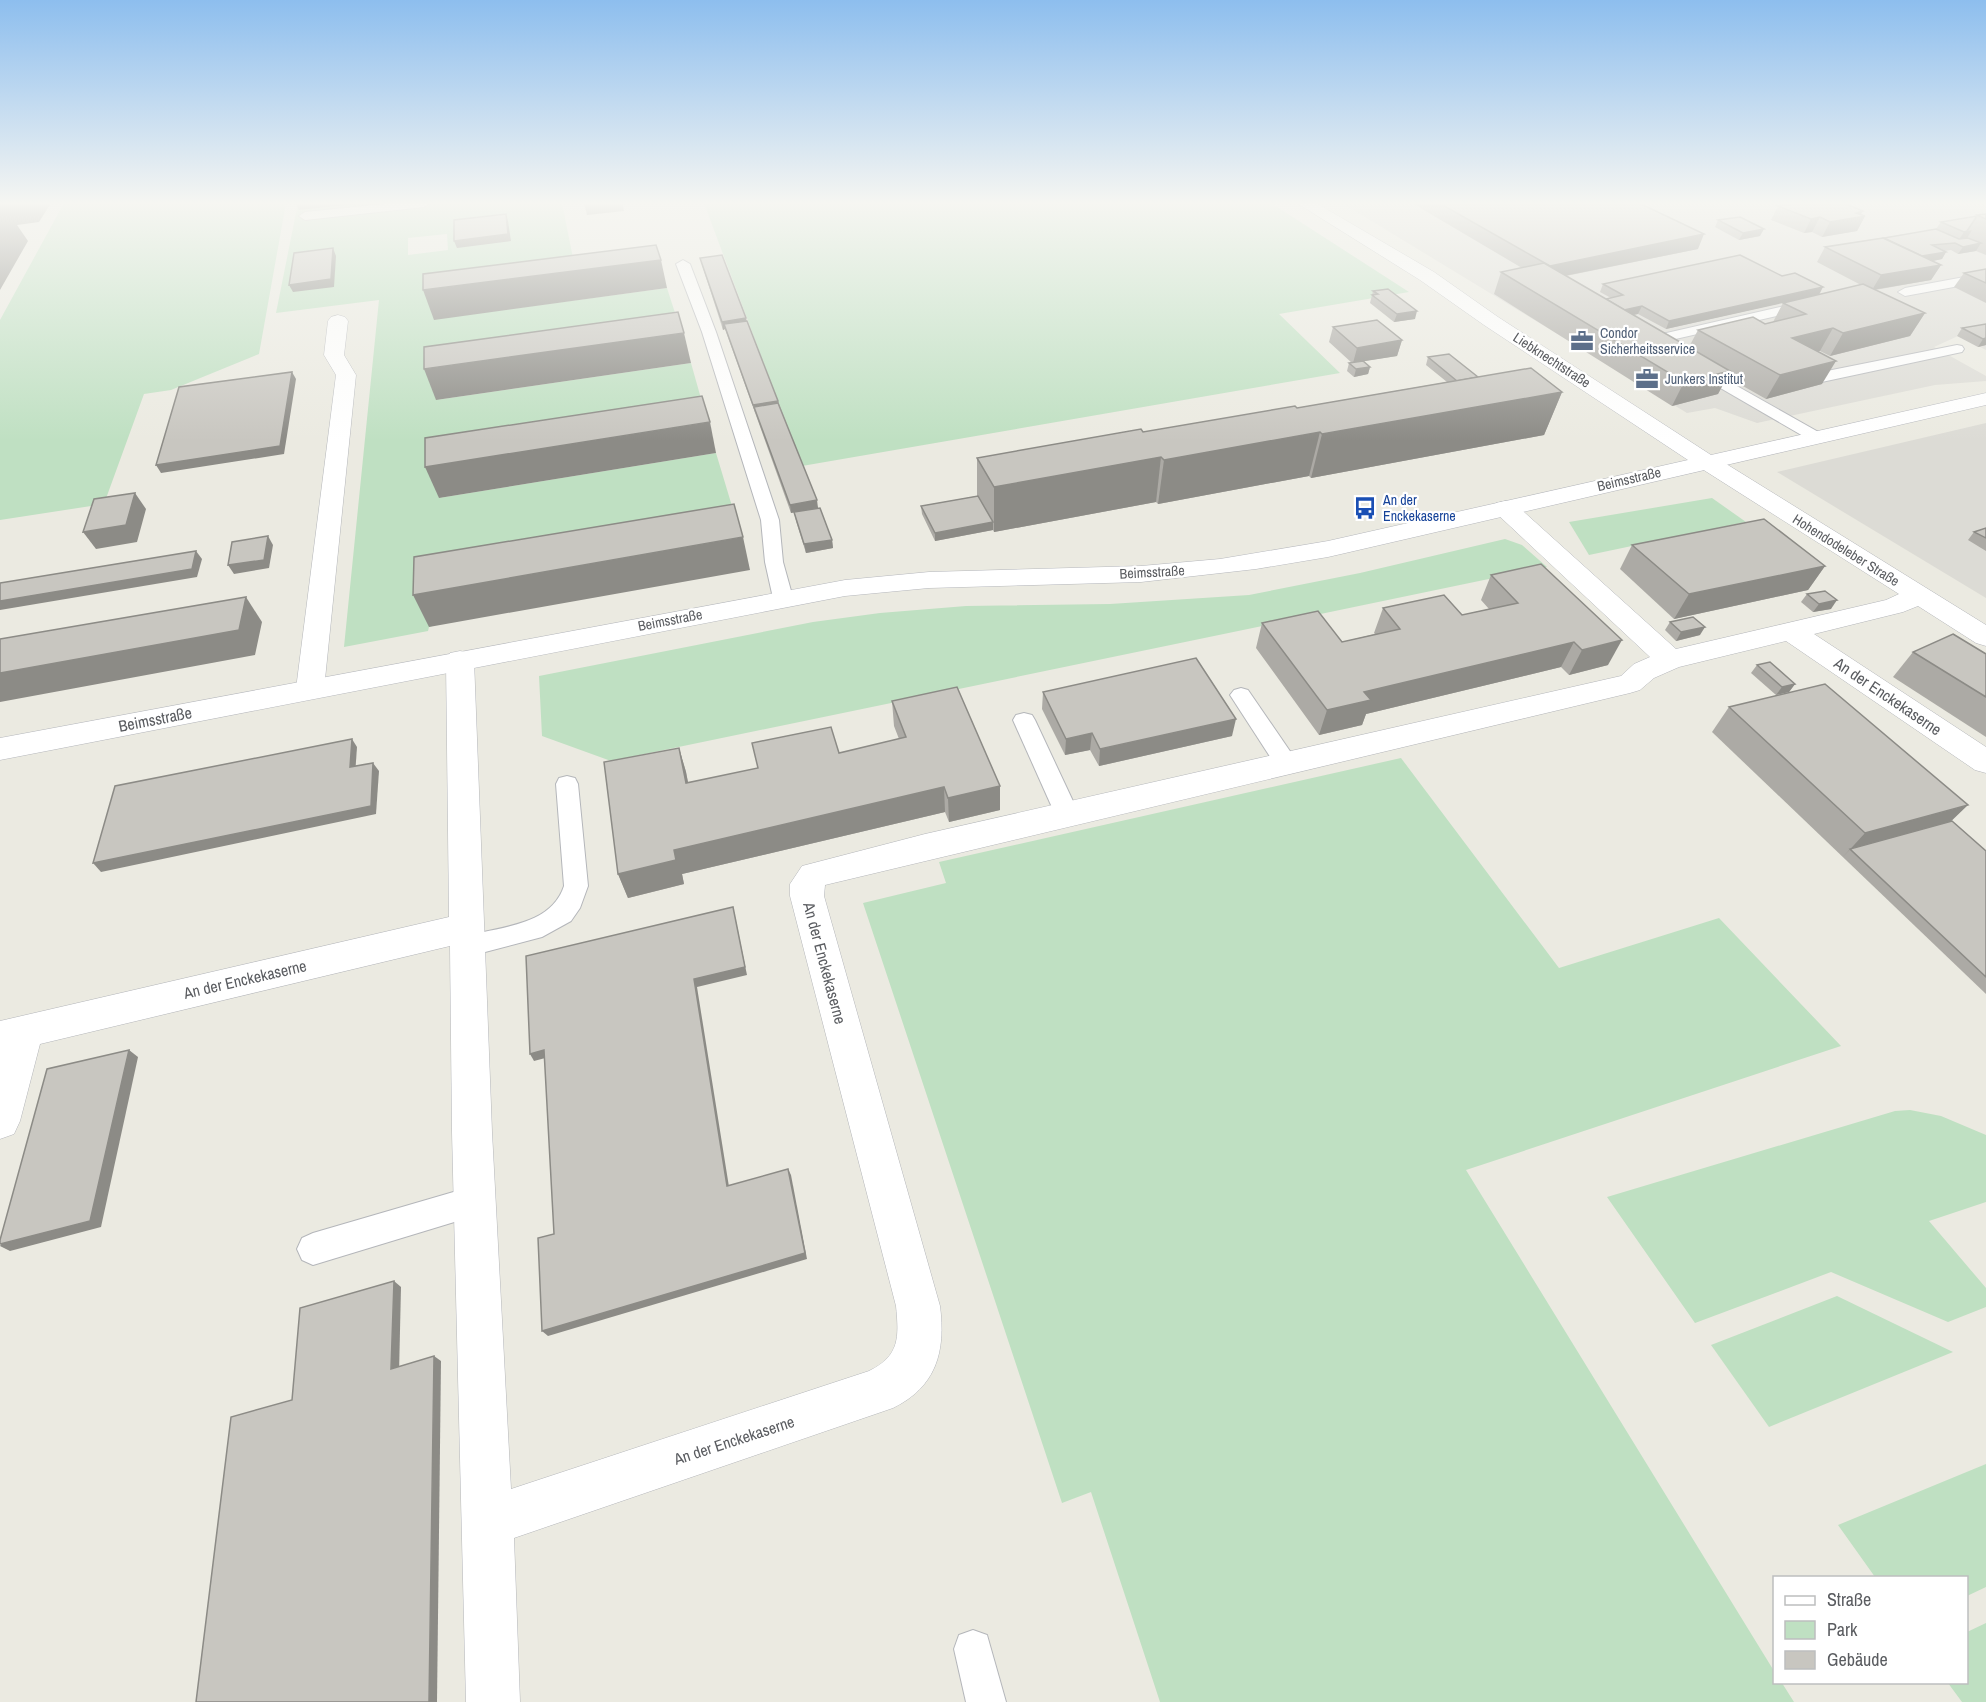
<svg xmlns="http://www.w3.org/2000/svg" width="1986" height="1702" viewBox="0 0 1986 1702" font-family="'Archivo Narrow',sans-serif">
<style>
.industrial{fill:#dcdbd5}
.green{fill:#bfe0c2;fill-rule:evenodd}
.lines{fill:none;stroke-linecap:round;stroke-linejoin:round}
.lane-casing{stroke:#b4b6ba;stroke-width:2}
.street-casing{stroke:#b4b6ba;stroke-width:1}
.secondary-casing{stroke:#b5b7bc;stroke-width:1}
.lane{fill:#fff;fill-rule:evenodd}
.street{fill:#fff;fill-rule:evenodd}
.secondary{fill:#fff;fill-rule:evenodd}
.wall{fill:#acaaa5;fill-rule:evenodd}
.shaded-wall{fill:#8c8b86}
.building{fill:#c8c6c0;stroke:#8c8b86;stroke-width:1.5}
.labels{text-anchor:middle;stroke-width:4.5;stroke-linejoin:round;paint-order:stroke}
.far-service-label{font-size:14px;fill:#4e5e75;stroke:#fff;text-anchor:start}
.far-street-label{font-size:14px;fill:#5a5c60;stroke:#fff}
.far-transit-label{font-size:14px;fill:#164399;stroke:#fff;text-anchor:start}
.street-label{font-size:16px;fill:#5a5c60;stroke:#fff}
</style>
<rect width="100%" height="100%" fill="#ebeae1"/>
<g class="industrial">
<polygon points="1342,203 1986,203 1986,350 1958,336 1934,347 1986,376 1986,381 1935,385 1757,423 1715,408 1687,413"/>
<polygon points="1986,423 1986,598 1777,472"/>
</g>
<g class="green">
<polygon points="64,203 286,203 259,354 171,390 144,394 104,504 0,520 0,320"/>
<path d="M298,203L300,210L363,203H562L576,273L434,319L667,288L684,341L436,400L691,363L709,427L439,498L716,453L741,536L429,627L428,631L344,647L379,300L276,313ZM447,234L448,250L408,255V238Z"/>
<polygon points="704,203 1271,203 1409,292 1279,314 1340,373 802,466"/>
<polygon points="1712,498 1746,522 1589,555 1569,522"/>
<polygon points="1505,539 1522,545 1547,567 611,761 542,736 539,676 813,622 880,613 966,606 1110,604 1249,595 1360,573"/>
<polygon points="1401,758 1559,968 1719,918 1841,1046 1466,1170 1774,1671 1774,1682 1782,1683 1794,1702 1160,1702 1091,1492 1062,1503 863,903 946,883 939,862"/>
<polygon points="1910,1110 1941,1116 1986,1135 1986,1202 1929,1221 1986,1288 1986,1307 1948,1322 1831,1272 1695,1323 1607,1197 1895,1111"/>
<polygon points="1837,1296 1953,1352 1769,1427 1711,1345"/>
<polygon points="1986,1464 1986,1587 1967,1596 1966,1578 1875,1577 1838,1525"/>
<polygon points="1986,1623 1986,1702 1962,1702 1948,1683 1966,1682 1967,1632"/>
</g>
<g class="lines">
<g class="lane-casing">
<g id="lane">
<polygon points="395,203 430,203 424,207 305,220 299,216 305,212"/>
<polygon points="683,260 690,264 716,332 779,520 783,562 793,598 790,602 776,602 773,598 765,562 761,520 702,332 676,264"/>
<polygon points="1986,273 1986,281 1905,296 1898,292 1905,288"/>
<polygon points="1811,300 1818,304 1816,307 1649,345 1642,341 1649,337"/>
<polygon points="1957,345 1962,346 1964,349 1962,352 1817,383 1809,378 1817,373"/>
<polygon points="1696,363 1822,434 1824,437 1822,440 1810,440 1691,371 1688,368 1691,365"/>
<polygon points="1241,688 1248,690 1294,757 1297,763 1294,769 1286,771 1278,769 1230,695 1234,690"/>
<polygon points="1024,713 1032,715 1035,720 1079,814 1075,820 1067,823 1059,820 1055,814 1013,720 1016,715"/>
<path d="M567,776L575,778L578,784L588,886L580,908L571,921L542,937L466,957L457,953L453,946L457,939C493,926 550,929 564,886L556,784L559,778Z"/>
<polygon points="474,1186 485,1191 489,1201 485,1211 474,1216 313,1265 302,1260 297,1249 302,1238 313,1233"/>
<polygon points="973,1630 987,1635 1006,1702 966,1702 954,1649 959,1635"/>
</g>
</g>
<g class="street-casing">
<g id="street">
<polygon points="338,315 345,317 348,321 344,355 356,375 324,689 320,696 310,699 300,696 296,689 336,375 324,355 328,321 331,317"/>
<path d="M1707,455L1715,457L1986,625V646L1976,643L1918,606L1903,612L1814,634L1986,747V773L1975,770L1786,641L1679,667L1654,678L1640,690L1630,693L825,885L824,896L940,1306C946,1352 936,1387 893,1408L514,1538L520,1702H466L452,1132L450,946L40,1044L20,1121L14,1134L0,1139V1021L449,917L446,660L450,653L460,651L470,653L474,660L492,1132L511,1489L869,1371C900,1356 899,1337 896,1306L790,896V884L802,866L925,834L1621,676L1634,664L1650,657L1496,513L1493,508L1496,503L1505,501L1514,503L1676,649L1886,600L1899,594L1699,467L1695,462L1699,457Z"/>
</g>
</g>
<g class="secondary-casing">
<polygon id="secondary" points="1297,203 1316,203 1434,272 1498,317 1711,455 1986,393 1986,405 1328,557 1256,569 1141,582 929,588 845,596 0,760 0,738 845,580 929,572 1141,566 1220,559 1328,541 1688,460 1484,325 1420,280"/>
</g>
<use href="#lane" class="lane"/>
<use href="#street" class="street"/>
<use href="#secondary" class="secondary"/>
</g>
<g class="wall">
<path d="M1412,203H1639L1698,249L1566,276L1606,299L1611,298L1600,292L1603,284L1819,294L1861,285L1817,262L1825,247L1936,229L1941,222L1986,214V255L1976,251L1958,254L1951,250L1944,251L1946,252L1942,259L1932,261L1941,265L1931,280L1875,290L1925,313L1910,336L1830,356L1820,351H1818L1822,384L1766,399L1727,377L1718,394L1672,406L1494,294L1501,272L1522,268ZM1786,302L1783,303L1773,322L1765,324L1698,330L1689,347L1633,315L1638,314L1666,329Z"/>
<polygon points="1848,203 1847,204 1865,216 1857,231 1822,237 1812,232 1804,233 1771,220 1778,206"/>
<polygon points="1718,220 1760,236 1739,240 1715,227"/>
<polygon points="700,258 747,321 778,401 818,508 832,540 833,548 806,553 796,521 794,512 791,513 725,329 723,330 702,265"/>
<polygon points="1986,269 1986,303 1954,287 1964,273"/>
<polygon points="1373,291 1415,319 1394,322 1370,303"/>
<polygon points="1986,324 1986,345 1978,347 1957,336 1962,328"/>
<polygon points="1333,327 1402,340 1397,356 1364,361 1370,367 1368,374 1354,377 1347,371 1349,363 1352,363 1329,342"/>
<polygon points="1428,357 1478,377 1562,392 1544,435 1311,478 1309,476 1158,504 1156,502 994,532 993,530 935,541 922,514 921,506 977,496 977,458 1297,408 1447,382 1426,365"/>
<polygon points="1986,528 1986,551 1968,540 1974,532"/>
<polygon points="1632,545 1825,566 1808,590 1674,619 1620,569"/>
<polygon points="1491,575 1608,665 1569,675 1561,667 1366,714 1362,725 1319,735 1256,648 1262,623 1342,642 1375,634 1374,633 1383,608 1462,615 1489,609 1481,600"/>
<polygon points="1807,594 1831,609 1813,612 1801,602"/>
<polygon points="1670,622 1700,635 1676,641 1665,630"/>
<polygon points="1913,652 1986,654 1986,737 1893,677"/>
<polygon points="1757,665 1795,684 1789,692 1776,695 1751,673"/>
<polygon points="1043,692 1232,736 1099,766 1090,750 1065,755 1042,709"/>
<polygon points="892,701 1000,786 1000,810 949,822 945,812 682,874 684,884 628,898 618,874 679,748 686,772 688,783 758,768 752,743 839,753 899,739 894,726"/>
<polygon points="1729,707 1952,821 1986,851 1986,994 1712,732"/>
</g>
<g class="shaded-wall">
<polygon points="0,203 51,203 39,222 17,225 28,241 0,290"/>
<polygon points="296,203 363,203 299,210"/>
<polygon points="584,203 622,203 624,211 587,215"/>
<polygon points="1863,211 1859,217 1865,216 1857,231 1822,237 1830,222 1856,213"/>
<polygon points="506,214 508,221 511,241 457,248 454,241"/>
<polygon points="1820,217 1812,232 1804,233 1811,219"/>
<polygon points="1764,229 1760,236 1739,240 1743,233"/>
<polygon points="1972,230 1963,245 1956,244 1964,232"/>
<polygon points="1704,234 1698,249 1544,280 1550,266"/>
<polygon points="1981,243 1976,251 1958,254 1963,247"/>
<polygon points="333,248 336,256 334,287 293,292 289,285"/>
<polygon points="1946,252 1942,259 1919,264 1923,256"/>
<polygon points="661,260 667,288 434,320 423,290"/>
<polygon points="1941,265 1931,280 1872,290 1881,275"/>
<polygon points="1823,287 1819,295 1666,329 1669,321"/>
<polygon points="1642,306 1638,314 1598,322 1601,315"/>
<polygon points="1417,311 1415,319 1394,322 1397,314"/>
<polygon points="1925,313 1910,336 1830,356 1843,333"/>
<polygon points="746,318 748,326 724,324 725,329 723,330 722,322"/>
<polygon points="1833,328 1820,351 1779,361 1792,338"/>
<polygon points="684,333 691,363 436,400 424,369"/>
<polygon points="1986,338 1986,345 1978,347 1983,339"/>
<polygon points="1402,340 1397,356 1353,363 1357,348"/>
<polygon points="1836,361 1822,384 1766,399 1780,375"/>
<polygon points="1370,367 1368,374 1354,377 1356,369"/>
<polygon points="1730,371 1718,394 1672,406 1684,382"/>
<polygon points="292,372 296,379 284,454 161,473 156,465"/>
<polygon points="1562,392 1544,435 1311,478 1322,434"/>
<polygon points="778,401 780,409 754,407 755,413 753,405"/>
<polygon points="710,422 716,453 439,498 425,467"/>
<polygon points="1320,432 1309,476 1158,504 1164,460"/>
<polygon points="1161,457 1156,502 994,532 994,487"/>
<polygon points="135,493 146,509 137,542 96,549 83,532"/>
<polygon points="817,500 818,508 791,513 790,505"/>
<polygon points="993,522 993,530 935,541 935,533"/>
<polygon points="268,536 273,545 269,568 234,574 228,565"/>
<polygon points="743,537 750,570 429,627 413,595"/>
<polygon points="832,540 833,548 806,553 804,544"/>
<polygon points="196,551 202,559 197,577 0,610 0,601"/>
<polygon points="1825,566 1808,590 1674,619 1689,594"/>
<polygon points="246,597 262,622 255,655 0,702 0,673"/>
<polygon points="1837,600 1831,609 1813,612 1819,604"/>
<polygon points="1705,627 1700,635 1676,641 1681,632"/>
<polygon points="1622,640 1608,665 1569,675 1582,650"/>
<polygon points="1574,642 1561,667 1366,714 1362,725 1319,735 1327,710 1364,692"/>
<polygon points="1795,684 1789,692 1776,695 1782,687"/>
<polygon points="1236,719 1232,736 1099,766 1100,749"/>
<polygon points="1092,733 1090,750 1065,755 1066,739"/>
<polygon points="352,739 357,747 355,776 350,767"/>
<polygon points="679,748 686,772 693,808 686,783"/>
<polygon points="373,763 379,771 376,814 101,872 93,863"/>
<polygon points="1000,786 1000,810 949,822 948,798"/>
<polygon points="944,787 945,812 682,874 684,884 628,898 618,874 674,850"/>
<polygon points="1968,805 1943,829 1850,849 1843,857 1865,833"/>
<polygon points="733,907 747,975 697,987 730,1193 727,1186 694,979"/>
<polygon points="129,1050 138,1057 101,1227 10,1251 0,1246"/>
<polygon points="544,1050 549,1057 534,1061 530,1054"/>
<polygon points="788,1169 791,1175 807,1259 548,1336 542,1331"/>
<polygon points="394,1281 401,1287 399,1374 391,1369"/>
<polygon points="434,1356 441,1361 437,1702 429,1702"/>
</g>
<g class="building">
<polygon points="1439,203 1639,203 1704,234 1550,266"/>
<polygon points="1800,203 1846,203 1844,203 1863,211 1856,213 1865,216 1830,222 1820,217 1811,219 1778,206"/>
<polygon points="506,214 508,234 454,241 454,220"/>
<polygon points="1986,214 1986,219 1977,215"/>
<polygon points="1977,216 1967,231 1964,232 1941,222"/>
<polygon points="1740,217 1764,229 1743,233 1718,220"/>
<polygon points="1936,229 1959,239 1968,238 1981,243 1963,247 1955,243 1932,245 1946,252 1922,256 1884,238"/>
<polygon points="1883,238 1941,265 1881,275 1825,247"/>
<polygon points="656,245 661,260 423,290 423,274"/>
<polygon points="333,248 331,279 289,285 294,253"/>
<polygon points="722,255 746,318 722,322 700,258"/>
<polygon points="1740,255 1782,276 1795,273 1823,287 1669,321 1642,306 1624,310 1606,299 1623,295 1603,284"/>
<polygon points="1544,263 1730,371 1684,382 1501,272"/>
<polygon points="1986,269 1986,283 1964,273"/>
<polygon points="1863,284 1925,313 1843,333 1833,328 1792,338 1836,361 1780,375 1698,330 1753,317 1765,324 1806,314 1783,303"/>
<polygon points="1388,289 1417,311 1397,314 1372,295 1378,294 1373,291"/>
<polygon points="678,312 684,333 424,369 424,347"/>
<polygon points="1377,320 1402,340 1357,348 1333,327"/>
<polygon points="747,321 778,401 753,405 724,324"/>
<polygon points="1986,324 1986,338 1983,339 1962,328"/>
<polygon points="1449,354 1478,377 1457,381 1428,357"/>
<polygon points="1363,361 1370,367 1356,369 1349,363"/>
<polygon points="1531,368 1562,392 1322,434 1320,432 1164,460 1161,457 994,487 977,458 1141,429 1143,432 1295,406 1297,408"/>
<polygon points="292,372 280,446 156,465 179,387"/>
<polygon points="702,396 710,422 425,467 425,438"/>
<polygon points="778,403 817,500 790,505 754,407"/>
<polygon points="135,493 126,525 83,532 94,499"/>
<polygon points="978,496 993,522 935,533 921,506"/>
<polygon points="734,504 743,537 413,595 414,557"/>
<polygon points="820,508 832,540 804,544 794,512"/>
<polygon points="1764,519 1825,566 1689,594 1632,545"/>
<polygon points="1986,528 1986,538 1974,532"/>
<polygon points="268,536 264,560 228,565 232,542"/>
<polygon points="196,551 192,569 0,601 0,583"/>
<polygon points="1541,564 1622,640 1582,650 1574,642 1364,692 1371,700 1327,710 1262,623 1318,611 1342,642 1400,629 1383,608 1444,595 1462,615 1518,603 1491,575"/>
<polygon points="1825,591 1837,600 1819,604 1807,594"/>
<polygon points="246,597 239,630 0,673 0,639"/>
<polygon points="1693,617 1705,627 1681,632 1670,622"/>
<polygon points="1953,634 1986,654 1986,697 1913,652"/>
<polygon points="1196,658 1236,719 1100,749 1092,733 1066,739 1043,692"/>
<polygon points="1770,662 1795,684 1782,687 1757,665"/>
<polygon points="1825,684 1968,805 1865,833 1729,707"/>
<polygon points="957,687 1000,786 948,798 944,787 674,850 676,860 618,874 604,762 679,748 686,783 758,768 752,743 831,727 839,753 906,737 892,701"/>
<polygon points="352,739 350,767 373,763 371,806 93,863 115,786"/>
<polygon points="1952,821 1986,851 1986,977 1850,849"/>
<polygon points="733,907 745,967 694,979 727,1186 788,1169 805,1253 542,1331 538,1238 554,1234 544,1050 530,1054 526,956"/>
<polygon points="129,1050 90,1221 0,1244 0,1240 47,1069"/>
<polygon points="394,1281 391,1369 434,1356 429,1702 196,1702 231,1417 292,1400 300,1308"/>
</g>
<linearGradient id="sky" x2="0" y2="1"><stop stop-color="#8dbeee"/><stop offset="0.46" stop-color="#f6f6f2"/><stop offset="1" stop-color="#f6f6f2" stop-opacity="0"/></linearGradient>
<rect width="1986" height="441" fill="url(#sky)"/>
<defs>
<g id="office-bare" transform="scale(1.8)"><path d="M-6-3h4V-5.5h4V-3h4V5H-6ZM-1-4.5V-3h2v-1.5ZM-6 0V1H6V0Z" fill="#5c6f8a" stroke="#fff" stroke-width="2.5" paint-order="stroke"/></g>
<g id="bus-bare" transform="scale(1.8)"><path d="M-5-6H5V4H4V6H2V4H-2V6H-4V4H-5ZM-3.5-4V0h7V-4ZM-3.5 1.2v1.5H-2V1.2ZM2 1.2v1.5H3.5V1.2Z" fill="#1a4fb4" stroke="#fff" stroke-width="2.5" paint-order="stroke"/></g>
</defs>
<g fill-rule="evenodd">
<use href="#office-bare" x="1582" y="341"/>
<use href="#office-bare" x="1647" y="379"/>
<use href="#bus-bare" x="1365" y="508"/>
</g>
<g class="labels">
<g class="far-service-label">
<text x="1600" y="338">Condor<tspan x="1600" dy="16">Sicherheitsservice</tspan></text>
<text x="1665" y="384">Junkers Institut</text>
</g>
<g class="far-street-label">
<text transform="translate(1552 360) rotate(33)" y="5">Liebknechtstraße</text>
<text transform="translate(1629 479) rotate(-13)" y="5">Beimsstraße</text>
<text transform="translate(1846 550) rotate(32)" y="5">Hohendodeleber Straße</text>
<text transform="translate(1152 572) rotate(-3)" y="5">Beimsstraße</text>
<text transform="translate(670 620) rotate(-11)" y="5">Beimsstraße</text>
</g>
<g class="far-transit-label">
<text x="1383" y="505">An der<tspan x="1383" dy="16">Enckekaserne</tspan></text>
</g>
<g class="street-label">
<text transform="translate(1888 696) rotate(34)" y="6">An der Enckekaserne</text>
<text transform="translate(155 719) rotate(-11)" y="6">Beimsstraße</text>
<text transform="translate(825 963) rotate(75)" y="6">An der Enckekaserne</text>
<text transform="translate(245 979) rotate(-13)" y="6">An der Enckekaserne</text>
<text transform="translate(734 1440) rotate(-18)" y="6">An der Enckekaserne</text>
</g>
</g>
<rect x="1773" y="1576" width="195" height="108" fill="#ffffff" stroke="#bdbebf" stroke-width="1.5"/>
<rect x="1785" y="1596" width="30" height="9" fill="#ffffff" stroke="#bdbebf" stroke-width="1.5"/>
<text x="1827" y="1606" font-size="18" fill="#5a5c60">Straße</text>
<rect x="1785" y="1621" width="30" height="18" fill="#bfe0c2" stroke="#bdbebf" stroke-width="1.5"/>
<text x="1827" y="1636" font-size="18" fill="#5a5c60">Park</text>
<rect x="1785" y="1651" width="30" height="18" fill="#c8c6c0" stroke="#bdbebf" stroke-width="1.5"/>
<text x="1827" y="1666" font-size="18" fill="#5a5c60">Gebäude</text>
</svg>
